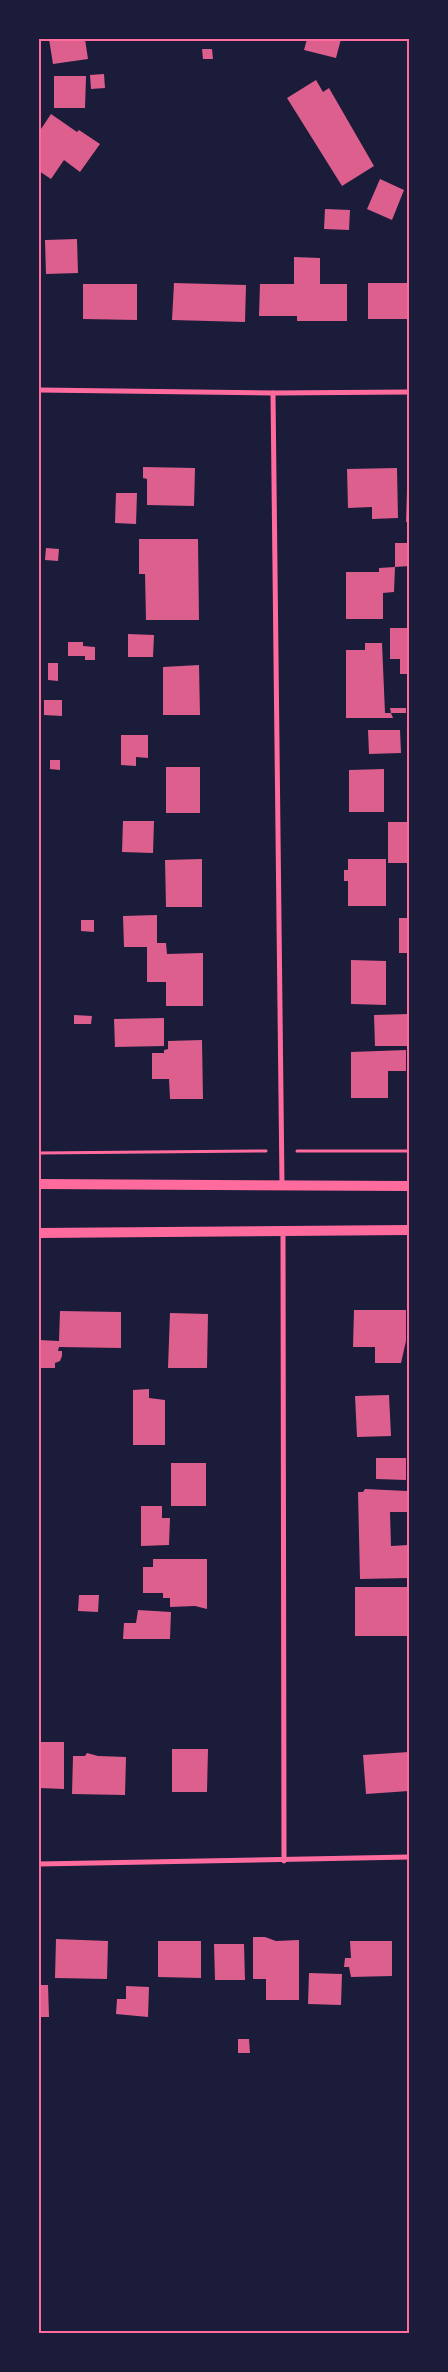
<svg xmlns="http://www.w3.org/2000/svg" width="448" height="2372" viewBox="0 0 448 2372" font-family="Montserrat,sans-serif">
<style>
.building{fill:#dd5f8e}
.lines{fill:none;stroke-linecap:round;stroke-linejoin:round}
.path{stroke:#ff6b9d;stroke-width:3}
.minor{stroke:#ff6b9d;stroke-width:5}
.secondary{stroke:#ff6b9d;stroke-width:10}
.neatline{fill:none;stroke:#ff6b9d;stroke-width:2}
</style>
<rect width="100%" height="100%" fill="#1b1b3a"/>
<g class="building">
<polygon points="49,39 85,39 88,59 53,64"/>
<polygon points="307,39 341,39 336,58 304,50"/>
<polygon points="202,49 212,49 213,59 203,59"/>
<polygon points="104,74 105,88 91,89 90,75"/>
<polygon points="54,76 86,76 85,108 54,108"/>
<polygon points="316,80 323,92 329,88 374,166 342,186 287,98"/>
<polygon points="51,114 77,132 79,130 100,144 80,172 64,160 51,179 39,171 39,132"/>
<polygon points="380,179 404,190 392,220 367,209"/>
<polygon points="325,209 350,210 349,230 324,229"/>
<polygon points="77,239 78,273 46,274 45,240"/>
<polygon points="294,257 320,258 320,284 347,284 347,321 297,321 297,316 259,316 260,284 294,284"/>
<polygon points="174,283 246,285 245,322 172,320"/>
<rect x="368" y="283" width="41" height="36"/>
<polygon points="83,284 137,284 137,320 83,319"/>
<polygon points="143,467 195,468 194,506 147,505 147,479 143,478"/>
<polygon points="397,468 398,518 372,519 372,507 348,508 347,469"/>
<polygon points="407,490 409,490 409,522 406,522"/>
<polygon points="116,493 137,493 136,524 115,523"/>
<polygon points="139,539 198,539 199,620 146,620 145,574 139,574"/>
<polygon points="395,543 409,543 409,566 395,567"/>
<polygon points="46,548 59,549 58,561 45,560"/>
<polygon points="395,567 394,592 383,593 383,619 346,619 346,572 379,572 379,568"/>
<polygon points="390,628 409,628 409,674 400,674 400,659 390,659"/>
<polygon points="128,634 154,635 153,657 128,657"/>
<polygon points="68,642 83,642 83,646 95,647 95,660 85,660 85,656 68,656"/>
<polygon points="365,643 382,643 385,713 391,713 390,708 406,708 406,713 391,713 393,718 346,718 346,650 365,650"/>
<polygon points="48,663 58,663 58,681 48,680"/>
<polygon points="199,665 200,715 163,715 163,667"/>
<polygon points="44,700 62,700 62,716 44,715"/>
<polygon points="368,730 400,730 401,753 369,754"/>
<polygon points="121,735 148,735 148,758 136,757 136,766 121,765"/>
<polygon points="50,760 60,760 60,770 50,769"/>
<rect x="166" y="767" width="34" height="46"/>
<polygon points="384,769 384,812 349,812 349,770"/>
<polygon points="123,821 154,821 153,853 122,852"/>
<rect x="388" y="822" width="21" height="41"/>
<polygon points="202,859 202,907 166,907 165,860"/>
<polygon points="348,859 386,859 386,906 348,906 348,881 344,881 344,870 348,870"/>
<polygon points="157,915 157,943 166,943 167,954 203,953 203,1006 166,1006 166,982 147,982 147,947 124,947 123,916"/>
<rect x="399" y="918" width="10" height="35"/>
<polygon points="81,920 94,920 94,932 81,931"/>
<polygon points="351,960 386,961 386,1005 351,1004"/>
<polygon points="409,1014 409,1046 375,1046 374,1015"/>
<polygon points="74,1015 92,1016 91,1024 74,1024"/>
<polygon points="164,1018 164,1046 115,1047 114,1019"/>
<polygon points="202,1040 203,1099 170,1099 169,1079 152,1079 152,1053 164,1053 164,1050 168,1049 168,1041"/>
<polygon points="406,1050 406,1071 388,1071 388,1098 351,1098 351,1052"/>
<polygon points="354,1310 406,1310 406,1341 401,1363 375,1363 375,1347 353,1347"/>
<polygon points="60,1311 121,1312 121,1348 59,1347 58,1351 62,1351 62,1356 60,1361 55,1363 55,1368 39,1368 39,1340 59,1341"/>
<polygon points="170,1313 208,1314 207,1368 168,1368"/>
<polygon points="149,1389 149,1398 165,1400 165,1445 133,1445 133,1390"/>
<polygon points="389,1395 391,1436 357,1437 355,1396"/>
<polygon points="376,1458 406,1458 406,1480 376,1479"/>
<rect x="171" y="1463" width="35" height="43"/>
<polygon points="365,1489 407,1491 407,1512 390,1512 391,1546 408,1545 409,1578 360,1579 358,1492 363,1492"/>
<polygon points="141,1506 162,1506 162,1518 170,1518 169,1545 141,1546"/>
<polygon points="153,1559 207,1559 207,1609 195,1606 170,1607 170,1598 163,1598 163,1593 143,1593 143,1567 153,1567"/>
<rect x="355" y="1587" width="54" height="49"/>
<polygon points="79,1595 99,1595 98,1612 78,1611"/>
<polygon points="138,1610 171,1612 170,1639 123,1639 124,1623 136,1623"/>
<polygon points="39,1742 64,1742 64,1789 39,1788"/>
<polygon points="172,1749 208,1749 207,1792 172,1792"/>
<polygon points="409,1752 409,1791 366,1794 363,1755"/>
<polygon points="87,1753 98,1756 126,1757 125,1795 72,1794 73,1756 85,1756"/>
<polygon points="253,1937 265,1937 276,1941 299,1940 299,2000 266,2000 266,1979 253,1979"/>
<polygon points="56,1939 108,1941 107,1979 55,1978"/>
<polygon points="158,1941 201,1941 201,1978 158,1977"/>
<polygon points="350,1941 392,1941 392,1976 351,1977 349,1967 344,1967 345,1958 351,1958"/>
<polygon points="214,1944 244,1944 245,1980 215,1980"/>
<polygon points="309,1973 342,1974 341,2005 308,2004"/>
<polygon points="39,1985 48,1985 49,2017 39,2017"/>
<polygon points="126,1986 149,1987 148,2017 116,2014 117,1999 126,1999"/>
<polygon points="238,2039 249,2039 250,2053 238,2053"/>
</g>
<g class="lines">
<g class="path">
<polyline points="297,1151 409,1151"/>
<polyline points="39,1153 266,1151"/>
</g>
<g class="minor">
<polyline points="39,390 273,393 409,392"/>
<polyline points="273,393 282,1185"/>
<polyline points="283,1230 284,1861"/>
<polyline points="39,1864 409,1857"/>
</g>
<g class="secondary">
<polyline points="39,1184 409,1186"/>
<polyline points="39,1233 409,1230"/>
</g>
</g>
<rect width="448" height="2372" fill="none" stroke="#1b1b3a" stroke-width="80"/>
<rect x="40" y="40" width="368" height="2292" class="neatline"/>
</svg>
